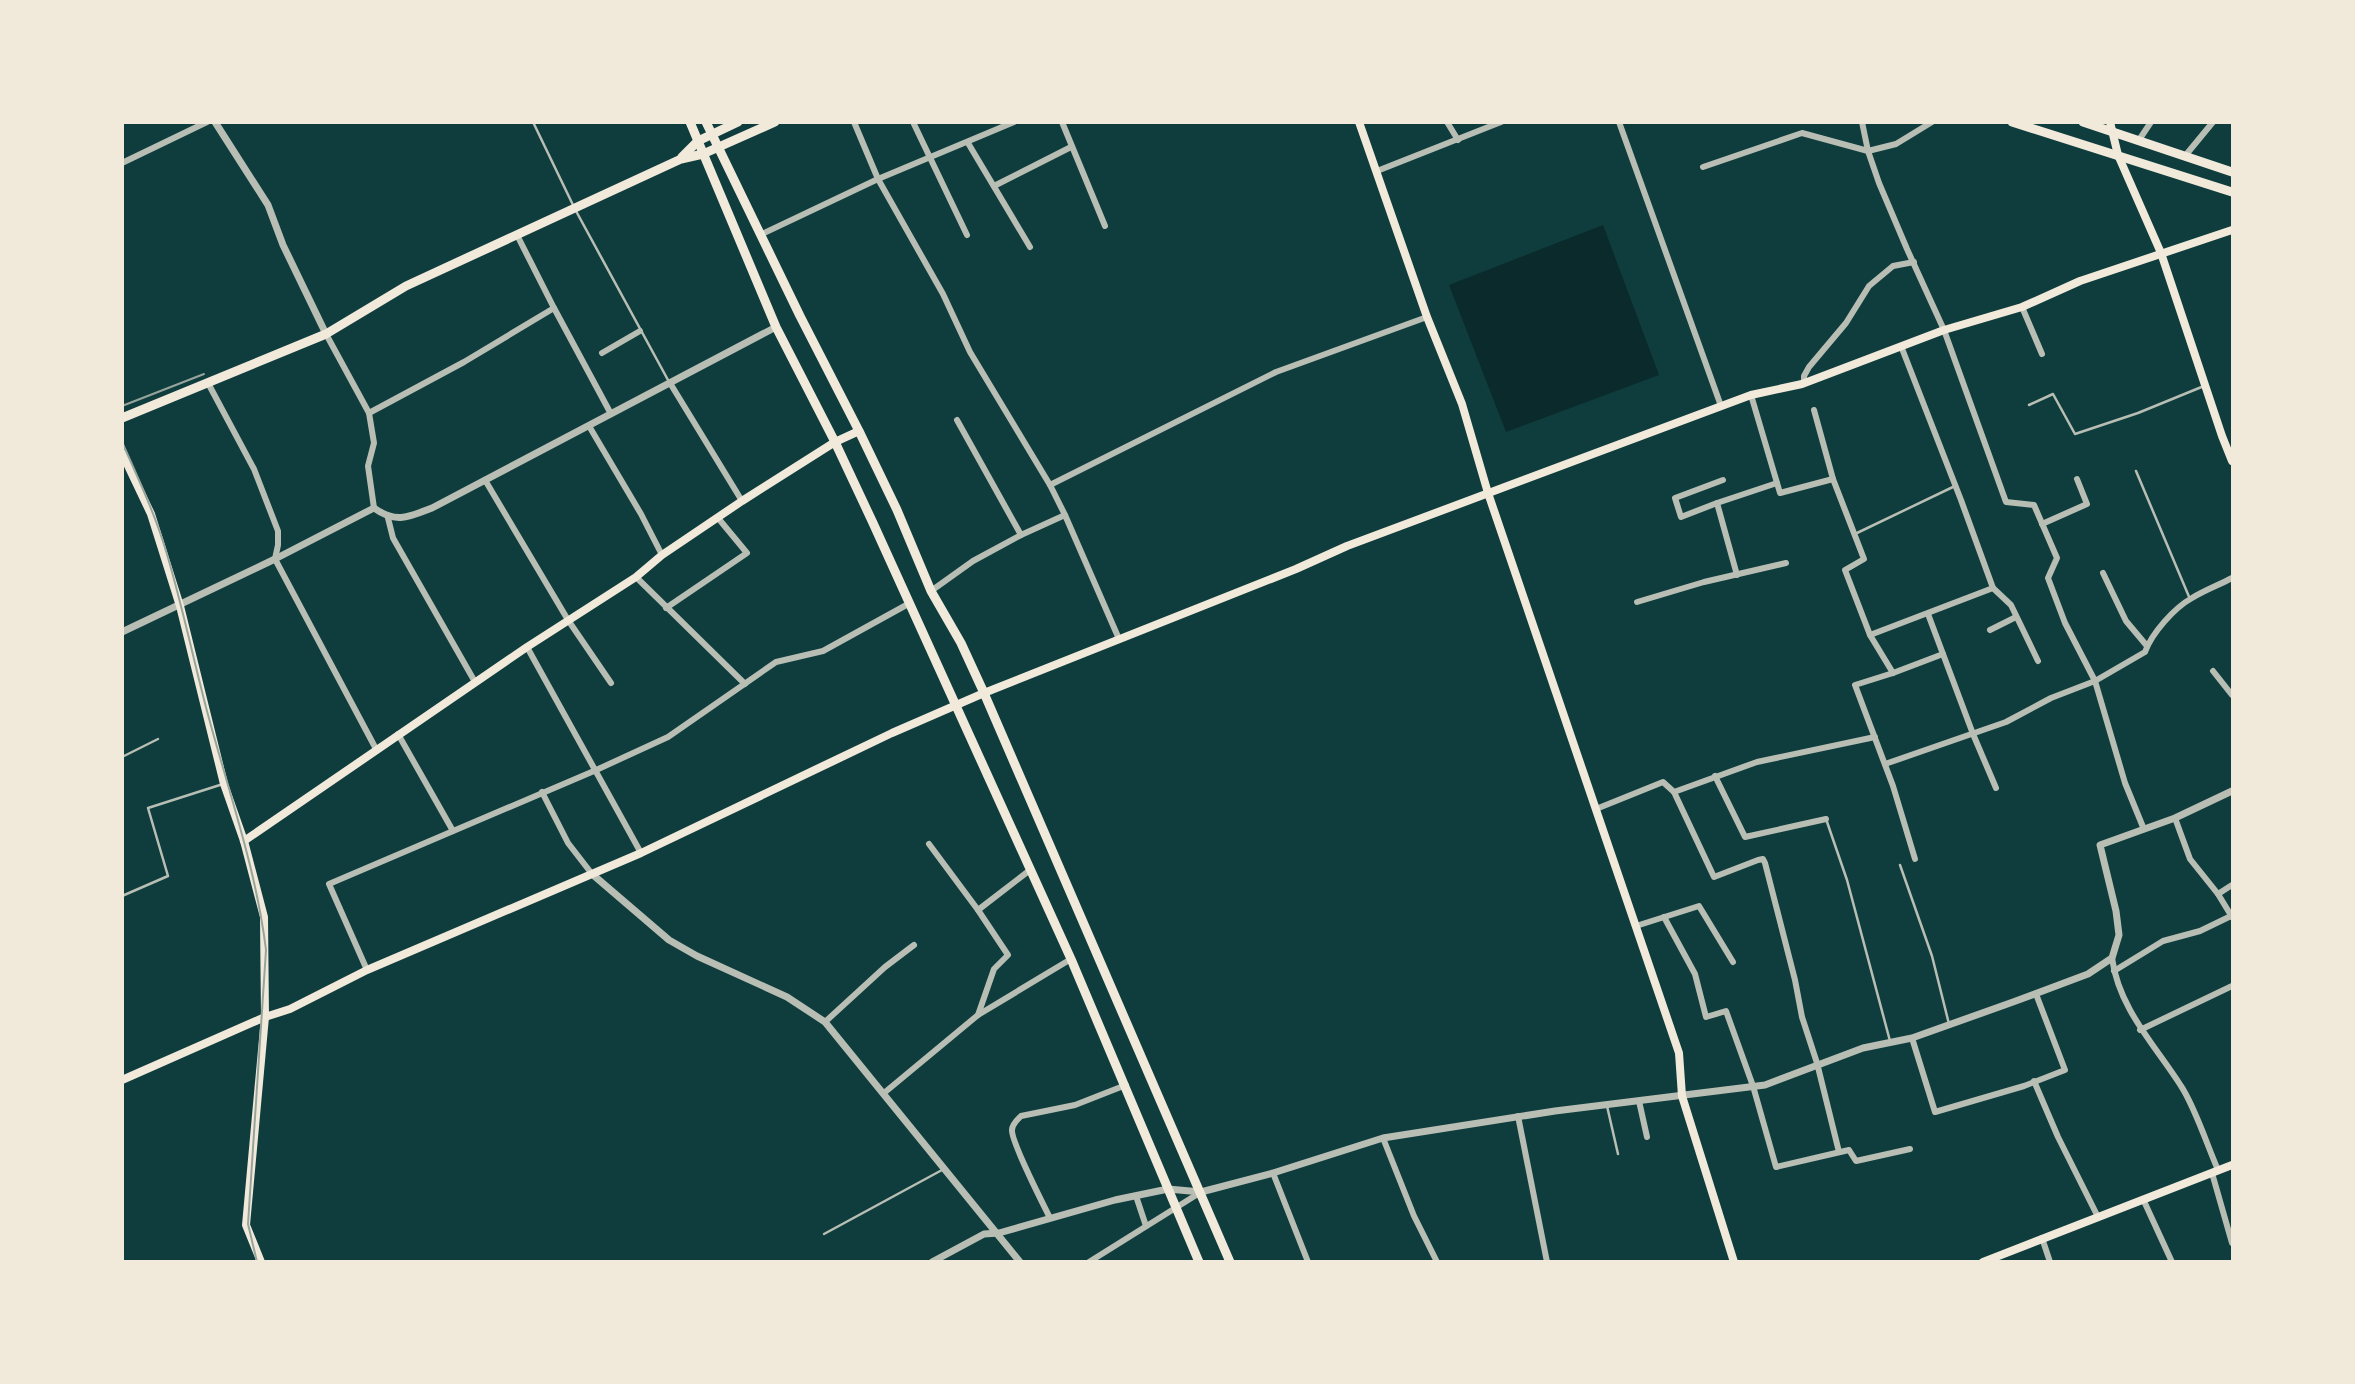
<svg xmlns="http://www.w3.org/2000/svg" width="2355" height="1384" viewBox="0 0 2355 1384" font-family="'Archivo Narrow',sans-serif">
<style>
.water{fill:#0a2a2b}
.lines{fill:none;stroke-linecap:round;stroke-linejoin:round}
.service{stroke:#b8beb3;stroke-width:2.5}
.minor{stroke:#b8beb3;stroke-width:6}
.tertiary{stroke:#b8beb3;stroke-width:7}
.secondary{stroke:#f1e9da;stroke-width:8}
.primary{stroke:#f1e9da;stroke-width:9}
.tram{stroke:#97a49c;stroke-width:2}
</style>
<rect width="100%" height="100%" fill="#0f3d3e"/>
<polygon class="water" points="1603,225 1659,375 1506,432 1449,285"/>
<g class="lines">
<g class="service">
<polyline points="533,122 573,205"/>
<polyline points="576,211 668,380"/>
<polyline points="2029,405 2053,394 2075,434 2138,413 2204,386"/>
<polyline points="2136,471 2190,599"/>
<polyline points="1857,533 1955,486"/>
<polyline points="122,757 158,739"/>
<polyline points="1826,819 1847,880 1890,1041"/>
<polyline points="1900,865 1932,956 1949,1024"/>
<polyline points="122,896 168,876 148,808 223,784"/>
<polyline points="1607,1106 1618,1154"/>
<polyline points="824,1234 942,1170"/>
</g>
<g class="minor">
<polyline points="854,122 878,179 943,294 970,352 1050,485 1065,515 1119,639"/>
<polyline points="913,122 967,235"/>
<polyline points="1062,122 1105,226"/>
<polyline points="1447,122 1458,140"/>
<polyline points="1619,122 1721,406"/>
<polyline points="1862,122 1868,151 1879,183 1907,249 1944,330 2006,502 2034,505 2057,558 2048,578 2065,623 2095,681 2125,783 2143,827"/>
<polyline points="2139,140 2151,122"/>
<polyline points="968,143 1030,247"/>
<polyline points="2185,156 2213,122"/>
<polyline points="122,163 207,122"/>
<polyline points="1703,167 1802,133 1868,151 1896,144 1932,122"/>
<polyline points="1377,171 1501,122"/>
<polyline points="994,186 1071,147"/>
<polyline points="760,235 878,179 1014,122"/>
<polyline points="2022,307 2042,354"/>
<polyline points="554,308 611,414"/>
<polyline points="326,334 369,413 374,443 368,466 374,508"/>
<polyline points="1901,346 1961,500 1993,588 2011,605 2038,661"/>
<polyline points="602,353 640,331"/>
<polyline points="208,383 254,469 278,531 278,545 275,559 376,749"/>
<polyline points="670,383 742,501"/>
<polyline points="1804,383 1804,376 1809,367 1846,323 1869,286 1893,266 1914,262"/>
<polyline points="1751,395 1780,493 1833,479"/>
<polyline points="1814,410 1833,479 1864,559 1845,570 1870,635 1893,673"/>
<polyline points="369,413 464,362 554,308 517,235"/>
<polyline points="957,420 1021,535 1065,515"/>
<polyline points="589,426 641,514 662,555"/>
<polyline points="485,480 568,620 611,683"/>
<polyline points="1050,485 1276,372 1427,317"/>
<polyline points="1717,503 1681,517 1675,498 1723,480"/>
<polyline points="388,518 393,538 475,682"/>
<polyline points="2042,524 2087,504 2077,479"/>
<polyline points="2103,573 2126,621 2147,646"/>
<polyline points="1737,575 1717,503 1777,483"/>
<polyline points="636,577 745,684"/>
<polyline points="931,591 973,561 1021,535"/>
<polyline points="1637,602 1704,582 1786,563"/>
<polyline points="666,608 747,553 718,518"/>
<polyline points="1928,614 1973,734 1996,788"/>
<polyline points="1990,630 2016,617"/>
<polyline points="1870,635 1993,588"/>
<polyline points="527,647 641,853"/>
<polyline points="2213,671 2232,695"/>
<polyline points="398,734 453,831"/>
<path d="M1885,764L2006,722L2051,698L2095,681L2145,652C2152,633 2174,608 2192,598C2205,590 2219,585 2232,578"/>
<polyline points="1715,776 1745,837 1826,819"/>
<polyline points="542,792 568,843 592,874"/>
<polyline points="1674,792 1714,877 1758,860 1763,859 1765,863 1795,980 1802,1017 1817,1063 1839,1152"/>
<polyline points="1596,809 1663,782 1674,792 1757,762 1875,737"/>
<polyline points="2175,818 2190,859 2218,894 2232,917"/>
<polyline points="1915,859 1893,786 1855,685 1893,673 1943,654"/>
<polyline points="2218,894 2232,885"/>
<polyline points="978,910 1030,870"/>
<polyline points="1664,917 1695,974 1706,1017 1726,1011 1753,1086 1776,1167 1849,1150 1856,1161 1910,1149"/>
<polyline points="1636,926 1699,906 1733,962"/>
<path d="M2112,958C2119,1009 2155,1045 2181,1086C2195,1107 2207,1145 2218,1170"/>
<polyline points="367,970 329,884 594,771 668,737 776,662 823,651 910,603"/>
<polyline points="2114,971 2163,941 2200,931 2231,916"/>
<polyline points="978,1015 1071,959"/>
<polyline points="825,1022 885,967 914,945"/>
<polyline points="2140,1030 2232,986"/>
<polyline points="1912,1038 1935,1112 2024,1086 2065,1070 2036,994"/>
<polyline points="2034,1081 2058,1137 2098,1217"/>
<polyline points="884,1093 978,1015 994,969 1008,955 978,910 929,844"/>
<polyline points="1639,1101 1647,1137"/>
<polyline points="1518,1116 1547,1262"/>
<polyline points="1383,1138 1414,1216 1437,1262"/>
<polyline points="1273,1173 1308,1262"/>
<polyline points="2212,1173 2232,1243"/>
<polyline points="1136,1196 1146,1226"/>
<polyline points="2143,1199 2172,1262"/>
<path d="M1050,1218C1043,1204 1011,1141 1012,1130C1012,1124 1018,1119 1021,1116L1075,1105L1126,1085"/>
<polyline points="2042,1238 2050,1262"/>
<polyline points="1089,1262 1201,1192"/>
</g>
<g class="tertiary">
<polyline points="215,122 268,205 283,245 326,334"/>
<path d="M122,632L275,559L374,508C396,524 409,517 432,508L776,327"/>
<polyline points="592,874 669,940 697,956 787,997 825,1022 1020,1262"/>
<polyline points="932,1262 984,1234 999,1233 1115,1200 1168,1189 1201,1192 1273,1173 1383,1138 1555,1111 1765,1085 1863,1048 1912,1038 2013,1002 2088,974 2112,958 2119,935 2116,911 2100,845 2175,818 2232,791"/>
</g>
<g class="secondary">
<polyline points="1359,122 1427,317 1462,404 1488,493 1679,1053 1682,1096 1734,1262"/>
<polyline points="2110,122 2118,155 2161,253 2222,436 2232,461"/>
<polyline points="122,453 151,514 180,606 224,784 244,841 264,917 265,1017 246,1225 261,1262"/>
<polyline points="244,841 527,647 636,577 662,555 742,501 835,442 859,431"/>
<polyline points="122,1080 265,1017 290,1009 367,970 641,853 892,733 984,693 1296,569 1347,546 1751,395 1802,384 1944,330 2022,307 2080,281 2232,230"/>
<polyline points="1983,1262 2232,1165"/>
</g>
<g class="primary">
<polyline points="690,122 776,327 835,442 873,523 1071,959 1199,1262"/>
<polyline points="706,122 800,316 859,431 897,510 931,591 961,643 984,693 1230,1262"/>
<polyline points="2012,122 2232,192"/>
<polyline points="2083,122 2232,172"/>
<polyline points="682,157 698,141 738,122"/>
<polyline points="122,418 326,334 406,286 681,159 703,154 775,122"/>
</g>
<g class="tram">
<polyline points="122,406 204,374"/>
<path d="M122,442C138,478 155,514 166,551C182,604 193,658 207,711C228,790 256,868 266,950L248,1224L257,1262"/>
</g>
</g>
<rect width="2355" height="1384" fill="none" stroke="#f1e9da" stroke-width="248"/>
</svg>
